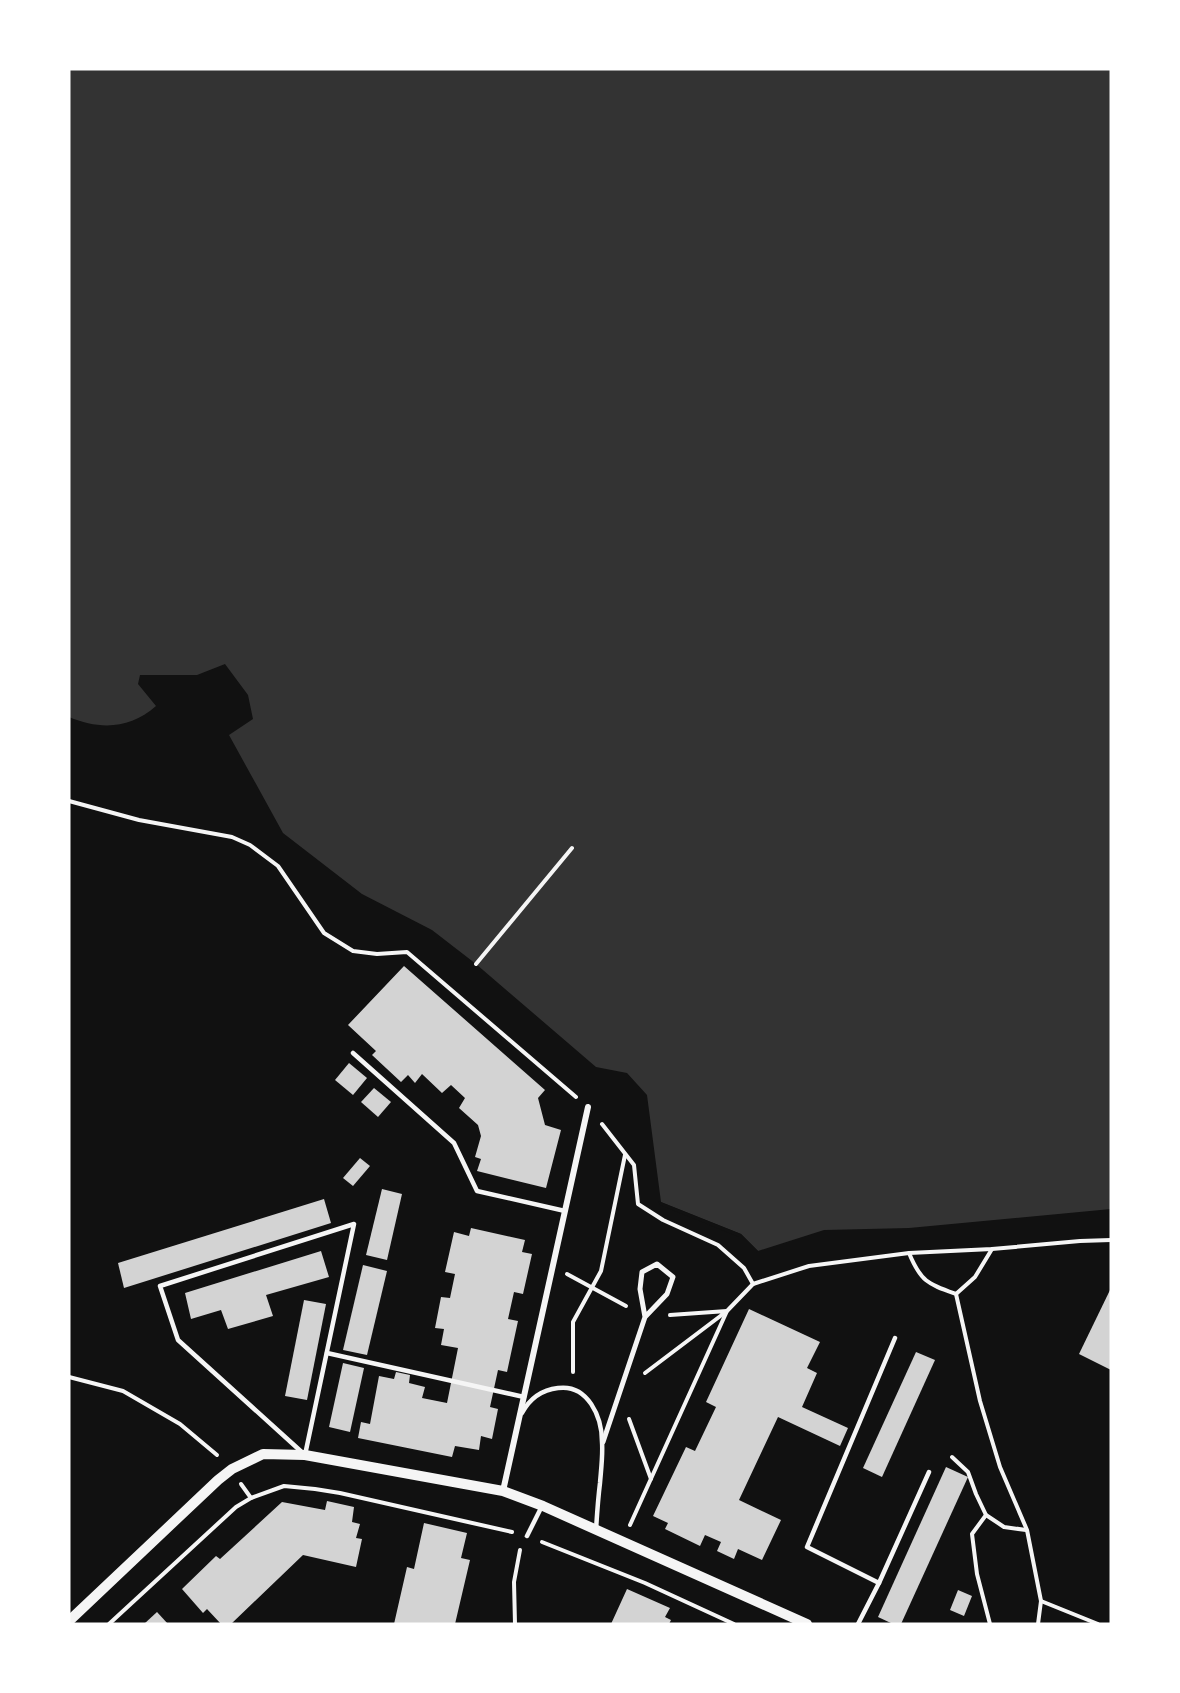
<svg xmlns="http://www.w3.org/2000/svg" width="1180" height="1693" viewBox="0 0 1180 1693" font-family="'Golos Text',sans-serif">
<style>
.water{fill:#333}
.pier{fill:#111}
.building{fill:#d3d3d3}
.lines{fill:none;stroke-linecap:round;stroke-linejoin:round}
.path{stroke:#f5f5f5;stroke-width:4}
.service{stroke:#f5f5f5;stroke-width:4.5}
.pedestrian{stroke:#f5f5f5;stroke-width:5}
.minor{stroke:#f5f5f5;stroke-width:6}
.tertiary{stroke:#f5f5f5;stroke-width:10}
</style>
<rect width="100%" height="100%" fill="#111"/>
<path class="water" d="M69,69H1111V1209L909,1228L824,1230L758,1251L741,1234L661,1202L647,1095L627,1073L596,1067L476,964L432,930L362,894L283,833L229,735L253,719L248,695L225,664L197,675H140L138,684L156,706C130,729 100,730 69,717Z"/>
<polygon class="pier" points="658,1201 741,1234 758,1251 756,1253 739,1237 660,1205"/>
<g class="building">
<polygon points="404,966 545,1090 538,1098 545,1125 561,1130 546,1188 477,1171 481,1159 475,1157 481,1136 478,1125 459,1108 465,1098 451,1085 442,1093 422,1074 415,1083 408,1075 401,1082 372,1055 376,1051 348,1025"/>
<polygon points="349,1063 367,1078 353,1095 335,1080"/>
<polygon points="374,1088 391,1102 378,1117 361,1102"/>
<polygon points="360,1158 370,1166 353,1186 343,1178"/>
<polygon points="382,1189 402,1194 387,1260 366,1255"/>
<polygon points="324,1199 331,1223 124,1288 118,1263"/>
<polygon points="471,1228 525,1240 522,1252 532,1254 523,1294 514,1292 508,1319 518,1321 507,1372 498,1370 490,1407 498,1409 492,1439 481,1436 479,1450 455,1446 452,1457 358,1438 361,1422 370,1424 379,1376 394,1379 396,1372 410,1375 409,1383 425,1387 422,1398 447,1403 458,1348 441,1345 444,1329 435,1328 441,1297 450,1298 455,1274 445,1272 454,1232 469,1236"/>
<polygon points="321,1251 329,1277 266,1295 273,1316 228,1329 221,1310 191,1319 185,1293"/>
<polygon points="363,1265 387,1271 367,1355 343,1350"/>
<polygon points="1111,1288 1111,1370 1079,1354"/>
<polygon points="304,1300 326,1304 307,1400 285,1396"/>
<polygon points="749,1309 820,1342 807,1368 817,1373 802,1407 848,1428 840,1446 778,1417 739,1500 781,1520 762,1560 738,1549 734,1559 717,1551 721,1542 705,1535 700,1546 665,1529 668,1523 653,1516 686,1447 695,1451 716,1407 706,1402"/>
<polygon points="916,1352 935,1360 882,1477 863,1468"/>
<polygon points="343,1363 364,1368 350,1432 329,1427"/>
<polygon points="946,1467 968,1477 901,1624 893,1624 878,1617"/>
<polygon points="327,1501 354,1507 352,1522 360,1524 356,1538 362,1539 356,1567 303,1555 231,1624 221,1624 207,1609 203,1613 182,1589 216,1556 220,1559 282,1502 325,1510"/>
<polygon points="424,1523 467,1533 461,1558 470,1560 455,1624 394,1624 407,1567 414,1569"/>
<polygon points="627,1589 670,1608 665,1617 671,1620 669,1624 611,1624"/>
<polygon points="958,1590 972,1596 964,1616 950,1610"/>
<polygon points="157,1612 168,1624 144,1624"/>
</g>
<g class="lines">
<g class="path">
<polyline points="69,801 139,820 232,837 250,845 278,866 324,933 353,951 377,954 407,952 576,1097"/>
<polyline points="476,964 572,848"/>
<polyline points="602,1124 634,1165 638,1204 663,1220 718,1245 744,1268 753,1284"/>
<path d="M909,1253C921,1282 928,1284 956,1294L980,1401L1000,1467L1027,1530L1041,1601L1038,1624"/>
<polyline points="567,1274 626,1306"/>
<polyline points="956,1294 975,1277 992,1249"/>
<polyline points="573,1372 573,1322 601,1271 625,1155"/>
<polyline points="645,1373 727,1311 670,1315"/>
<polyline points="69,1377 123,1391 180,1424 217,1455"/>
<polyline points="629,1419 651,1479"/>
<polyline points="952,1457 968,1472 976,1494 986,1515 1004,1527 1026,1530"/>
<polyline points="241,1484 251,1498"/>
<polyline points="986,1515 972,1534 977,1574 990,1624"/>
<polyline points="630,1525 727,1311 753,1284 809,1266 909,1253 992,1249 1080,1241 1111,1240"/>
<polyline points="542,1542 645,1583 734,1624"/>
<polyline points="1041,1601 1098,1624"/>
<polyline points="109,1624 236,1507 251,1498 284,1486 315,1489 340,1493 512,1532"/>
<polyline points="515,1624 514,1582 520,1550"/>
</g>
<g class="service">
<polyline points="353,1053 454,1143 477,1191 565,1211"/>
<polygon points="354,1224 305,1455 178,1340 160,1286"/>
<polyline points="327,1353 524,1397"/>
<path d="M522,1413C530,1398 541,1390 558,1388C588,1384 602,1417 602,1442C603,1455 601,1470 600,1483C598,1499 597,1514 596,1530"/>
<polyline points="527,1536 542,1506"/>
<polyline points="879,1583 807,1547 895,1338"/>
<polyline points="858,1624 879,1583 929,1472"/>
</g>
<polyline class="pedestrian" points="603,1442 645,1317 667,1294 673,1277 657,1264 642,1272 640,1289 645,1317"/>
<polyline class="minor" points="503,1491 588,1107"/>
<polyline class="tertiary" points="69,1621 218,1480 232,1469 263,1454 305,1455 503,1491 543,1506 807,1624"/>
</g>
<rect width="1180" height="1693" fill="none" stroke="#ffffff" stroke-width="141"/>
</svg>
